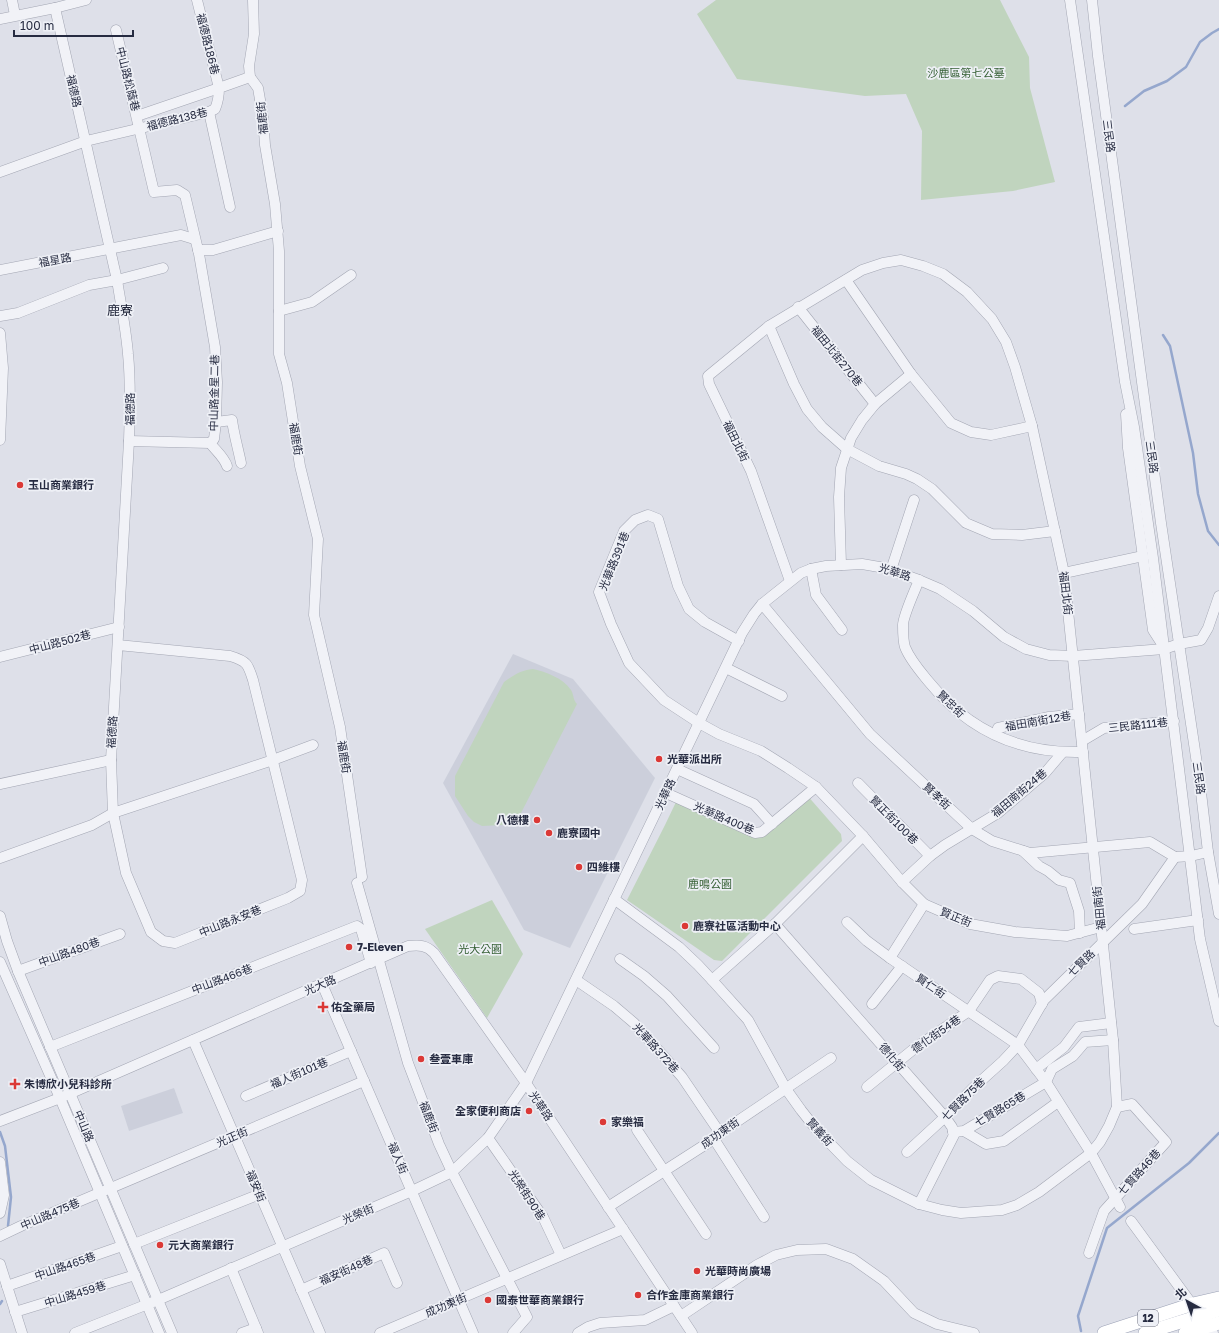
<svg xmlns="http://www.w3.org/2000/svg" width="1219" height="1333" viewBox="0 0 1219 1333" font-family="'Golos Text','Noto Sans TC',sans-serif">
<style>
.built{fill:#cccfdb}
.green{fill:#c0d4be}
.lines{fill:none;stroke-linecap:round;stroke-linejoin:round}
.stream{stroke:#95a7cd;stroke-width:2.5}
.minor-casing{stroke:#a3a6b3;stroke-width:11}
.major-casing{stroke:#9ca2b6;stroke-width:14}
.minor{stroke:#f1f2f7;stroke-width:10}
.major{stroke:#fff;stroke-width:13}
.poi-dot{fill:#db3936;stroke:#eef0f6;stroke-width:1.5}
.labels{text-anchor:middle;stroke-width:3.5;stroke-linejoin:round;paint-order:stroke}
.shield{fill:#eef0f6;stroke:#626677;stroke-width:1}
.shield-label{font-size:10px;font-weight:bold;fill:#262b41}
.street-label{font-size:11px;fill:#262b41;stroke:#eef0f6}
.park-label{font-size:11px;fill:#335e32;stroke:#eef0f6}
.poi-label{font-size:11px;font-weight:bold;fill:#262b41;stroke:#eef0f6;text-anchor:start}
.quarter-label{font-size:13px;fill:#181d32;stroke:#eef0f6}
</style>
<rect width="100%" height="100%" fill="#dee0e9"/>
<g class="built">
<polygon points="513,654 573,679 655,778 570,948 524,930 443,783"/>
<polygon points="174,1088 183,1113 129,1131 121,1106"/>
</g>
<g class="green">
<polygon points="716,0 1000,0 1029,57 1030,88 1055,182 1013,191 921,200 922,131 906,94 865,96 737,79 697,14"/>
<path d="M533,669C546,672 563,678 571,690C574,695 573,700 577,704L521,813L515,820L510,823L502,825L482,826L474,822L468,816L455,796V776L504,682C514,675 521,670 533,669Z"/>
<polygon points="806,794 841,834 842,841 722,961 714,960 627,900 665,825 676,802 742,832 764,828"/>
<polygon points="492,900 523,954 487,1018 425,929"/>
</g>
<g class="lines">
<g class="stream">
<polyline points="1125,106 1144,91 1167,81 1186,67 1200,42 1212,33 1219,29"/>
<polyline points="1163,335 1170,346 1193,453 1198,494 1208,531 1219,545"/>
<polyline points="0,1132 5,1146 11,1197 8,1226"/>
<polyline points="0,1304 2,1301"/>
<polyline points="1081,1331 1078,1316 1107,1228 1189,1163 1219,1133"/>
</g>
<g class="minor-casing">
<g id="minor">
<polyline points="12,0 15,15"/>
<polyline points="253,0 254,34 249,66 250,77 258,88 263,117 265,145 275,204 279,251 279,354 287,383 300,466 318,539 314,615 340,727 362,877"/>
<polyline points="1070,0 1125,382 1134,427 1153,558 1200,939 1219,1021"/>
<polyline points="1092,0 1098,56 1161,523 1200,784 1208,852 1219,914"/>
<path d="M55,8L117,280C121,305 126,329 128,354C131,383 130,412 129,441L111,760L113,813L126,873L151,932L163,941L175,943L288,898L300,891L302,880L253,680C248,664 247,661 230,656L118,645"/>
<polyline points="0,19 55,8 86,0"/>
<polyline points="116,30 154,192 177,190 185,195 199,254 215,347 217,382 216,422 214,439 210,443 129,441"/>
<polyline points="209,112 230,207"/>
<polyline points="137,116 219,88 197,0"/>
<path d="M0,172L86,141L209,112L215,109C218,102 219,96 219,88L250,77"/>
<polyline points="198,250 213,250 278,231"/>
<polyline points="0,270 181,235 194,239"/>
<polyline points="846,280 911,374 951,423 971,432 991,435 1032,426"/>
<polyline points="798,307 875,404"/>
<polyline points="279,311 312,302 351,275"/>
<polyline points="0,316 18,313 89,285 117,280 163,268"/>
<polyline points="769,326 794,384 807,409 822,427 847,449 879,466 906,474 917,479 932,489 966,523 992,534 1022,535 1055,531"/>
<polyline points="0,333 3,368 0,440"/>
<polyline points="1126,414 1128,448 1153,630 1162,644"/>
<path d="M216,422L232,420C234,435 238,448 241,463"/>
<path d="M210,443C216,451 224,457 227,466"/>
<polyline points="841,565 839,497 841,468 851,438 862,420 875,404 911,374"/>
<polyline points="811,569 816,595 842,630"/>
<polyline points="891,570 914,500"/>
<polyline points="1064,573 1143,556"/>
<path d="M919,580C915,590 903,616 903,625C903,632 903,641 905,647C910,660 920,671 929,682C969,731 1020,754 1083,752"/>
<polyline points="762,604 870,734 972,829 992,841 1030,853 1150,842 1175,857"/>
<polyline points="739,641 705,622 689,609 678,586 658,519 648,515 635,520 624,531 599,592 611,624 629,663 664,700 699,723 719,734 761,751 788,768 816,787 863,836 902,882 924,904 970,924 1015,932 1067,936 1101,927"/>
<polyline points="0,657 119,627"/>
<polyline points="726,668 782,696"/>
<polyline points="998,728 1049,717 1079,714"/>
<polyline points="1082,741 1104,728 1174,721"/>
<polyline points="677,769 754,804 772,824"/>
<polyline points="858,783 930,856"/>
<polyline points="0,784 111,760"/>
<polyline points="666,793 755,833 762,832 816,787"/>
<polyline points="1023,851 1039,866 1048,871 1059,880 1070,883 1079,911 1080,933"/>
<polyline points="1175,857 1191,856 1208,852"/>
<polyline points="0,858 92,825 113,813 273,760 313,745"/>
<polyline points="902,882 930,856 945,845 998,813 1045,773 1062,753"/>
<polyline points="357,883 408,1063 439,1144 452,1172 527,1317 513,1333"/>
<polyline points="614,899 679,947 698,965 712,980 748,1020 786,1089 801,1110 816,1129 847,1161 871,1180 919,1204 942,1210 961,1213 1002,1210 1017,1205 1039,1192 1091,1153 1100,1142 1109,1126 1117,1107 1113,1040 1064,573 1032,426 1015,367 1006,342 992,319 967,292 943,274 923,266 901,260 883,263 862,270 769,326 708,376 709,384 751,471 790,581"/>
<polyline points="0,916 7,941 18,971 172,1333"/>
<polyline points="847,922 867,941 890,958 1018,1045 1003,1061 973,1088 945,1117 907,1152"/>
<polyline points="775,924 945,1117 952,1127 954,1135 919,1204"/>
<polyline points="1134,929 1198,920"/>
<polyline points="890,958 924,904"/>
<polyline points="620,959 644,976 667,996 714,1048"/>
<polyline points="0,962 60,1098 159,1333"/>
<polyline points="18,971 120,934"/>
<polyline points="576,980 614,1006 634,1023 682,1077 720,1133"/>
<polyline points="712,980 775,924 863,836"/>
<polyline points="322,984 473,1333"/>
<polyline points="872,1004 902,966"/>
<polyline points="193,1040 320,1333"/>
<polyline points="50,1047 357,926 361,929 371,963"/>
<polyline points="1036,1069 1064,1047 1079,1027 1111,1023"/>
<polyline points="867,1087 915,1048 969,1011 990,980 998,976 1021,979 1039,993 1042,1004"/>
<polyline points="246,1096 351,1051"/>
<path d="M0,1121L60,1098L408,946C420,945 426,945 434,953L526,1083L692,1333"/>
<polyline points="637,1130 706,1234"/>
<polyline points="964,1131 986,1144 1004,1141 1058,1102"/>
<polyline points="953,1132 964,1131 1046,1082 1052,1069 1073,1056 1085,1042 1113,1040"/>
<polyline points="488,1138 543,1217 561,1255"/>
<polyline points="714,1139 764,1217"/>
<polyline points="0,1162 4,1195 0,1213"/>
<polyline points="608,1207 714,1139 720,1133 831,1058"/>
<polyline points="1120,1207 1091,1153 1046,1082 1018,1045 1044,1000 1142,904 1175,857"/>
<polyline points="1131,1221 1213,1333"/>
<polyline points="0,1236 21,1226 364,1081"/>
<polyline points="134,1244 260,1194"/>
<polyline points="1089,1253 1104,1211 1166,1142 1132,1104 1117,1107"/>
<polyline points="0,1264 22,1333"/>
<polyline points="231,1268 258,1333"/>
<polyline points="7,1286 122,1246"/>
<polyline points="301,1290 384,1253 397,1283"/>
<polyline points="15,1312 135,1275"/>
<polyline points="681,1316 757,1265 776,1255 797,1250 826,1249 853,1259 884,1281 914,1313 937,1324 974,1333"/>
<polyline points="75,1333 158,1300 412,1191 452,1172 488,1138 526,1083 742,633 754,614 762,604 801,573 811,569 826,566 862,564 885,568 919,580 940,589 973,611 1004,637 1026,649 1049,655 1073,656 1164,649 1179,644 1201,640 1208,628 1219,596"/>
<polyline points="242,1333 256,1328"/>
<polyline points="380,1333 623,1229"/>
<polyline points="578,1333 588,1327 600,1323 645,1320 674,1306"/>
</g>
</g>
<g class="major-casing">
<g id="major">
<polyline points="1104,1333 1193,1304 1219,1298"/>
<polyline points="1145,1333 1219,1310"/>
<polyline points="1185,1333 1219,1323"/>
</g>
</g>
<use href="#minor" class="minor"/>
<use href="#major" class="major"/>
</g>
<g class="poi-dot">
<circle cx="20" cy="485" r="4"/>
<circle cx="659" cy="759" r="4"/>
<circle cx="537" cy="820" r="4"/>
<circle cx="549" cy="833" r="4"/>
<circle cx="579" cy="867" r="4"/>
<circle cx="685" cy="926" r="4"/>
<circle cx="349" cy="947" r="4"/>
<path d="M321 1001h4v4h4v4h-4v4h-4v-4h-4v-4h4z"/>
<circle cx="421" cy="1059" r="4"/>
<path d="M13 1078h4v4h4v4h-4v4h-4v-4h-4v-4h4z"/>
<circle cx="529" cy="1111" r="4"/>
<circle cx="603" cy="1122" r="4"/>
<circle cx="160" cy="1245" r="4"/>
<circle cx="697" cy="1271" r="4"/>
<circle cx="638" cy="1295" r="4"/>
<circle cx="488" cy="1300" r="4"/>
</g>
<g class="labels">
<rect class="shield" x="1138" y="1310" width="20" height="16" rx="3"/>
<g class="shield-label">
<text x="1148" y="1322">12</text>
</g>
<g class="street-label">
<text transform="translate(208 44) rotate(76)" y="4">福德路186巷</text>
<text transform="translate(128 79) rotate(76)" y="4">中山路松蔭巷</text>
<text transform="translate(74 91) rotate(77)" y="4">福德路</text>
<text transform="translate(262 118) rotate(-96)" y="4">福鹿街</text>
<text transform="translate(177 119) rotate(-14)" y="4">福德路138巷</text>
<text transform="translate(1109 136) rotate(83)" y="4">三民路</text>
<text transform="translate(55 260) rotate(-11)" y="4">福星路</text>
<text transform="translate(837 356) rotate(51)" y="4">福田北街270巷</text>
<text transform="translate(214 393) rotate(-89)" y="4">中山路金星二巷</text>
<text transform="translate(130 409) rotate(-90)" y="4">福德路</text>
<text transform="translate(296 439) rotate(81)" y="4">福鹿街</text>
<text transform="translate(736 441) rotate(64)" y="4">福田北街</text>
<text transform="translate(1152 457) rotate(82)" y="4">三民路</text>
<text transform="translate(614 561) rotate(-68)" y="4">光華路391巷</text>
<text transform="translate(895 572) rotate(17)" y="4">光華路</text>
<text transform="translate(1066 593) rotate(83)" y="4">福田北街</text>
<text transform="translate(60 642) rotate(-15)" y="4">中山路502巷</text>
<text transform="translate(951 704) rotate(44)" y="4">賢忠街</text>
<text transform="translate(1038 721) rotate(-10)" y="4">福田南街12巷</text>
<text transform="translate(1138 725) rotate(-6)" y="4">三民路111巷</text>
<text transform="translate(112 732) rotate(-86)" y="4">福德路</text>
<text transform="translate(344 757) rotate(81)" y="4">福鹿街</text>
<text transform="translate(1199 778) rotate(82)" y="4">三民路</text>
<text transform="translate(1019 793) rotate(-40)" y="4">福田南街24巷</text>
<text transform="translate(665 794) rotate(-65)" y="4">光華路</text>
<text transform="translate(937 796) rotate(43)" y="4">賢孝街</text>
<text transform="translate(724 818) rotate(23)" y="4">光華路400巷</text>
<text transform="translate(894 820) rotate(45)" y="4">賢正街100巷</text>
<text transform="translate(1099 908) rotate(-96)" y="4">福田南街</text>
<text transform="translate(956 917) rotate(22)" y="4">賢正街</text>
<text transform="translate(230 921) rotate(-22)" y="4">中山路永安巷</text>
<text transform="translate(69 952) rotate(-20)" y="4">中山路480巷</text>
<text transform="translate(1081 963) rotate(-44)" y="4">七賢路</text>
<text transform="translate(222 979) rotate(-21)" y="4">中山路466巷</text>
<text transform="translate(320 985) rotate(-23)" y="4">光大路</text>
<text transform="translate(931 986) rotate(34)" y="4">賢仁街</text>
<text transform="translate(936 1034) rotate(-35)" y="4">德化街54巷</text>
<text transform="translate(656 1048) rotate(48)" y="4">光華路372巷</text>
<text transform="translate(892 1057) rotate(49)" y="4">德化街</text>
<text transform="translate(299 1073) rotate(-23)" y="4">福人街101巷</text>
<text transform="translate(963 1099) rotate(-45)" y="4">七賢路75巷</text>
<text transform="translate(541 1106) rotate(56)" y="4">光華路</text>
<text transform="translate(1000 1109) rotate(-31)" y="4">七賢路65巷</text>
<text transform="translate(429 1117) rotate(69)" y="4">福鹿街</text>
<text transform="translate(84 1126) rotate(67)" y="4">中山路</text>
<text transform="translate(820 1132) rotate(48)" y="4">賢義街</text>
<text transform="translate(720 1133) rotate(-35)" y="4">成功東街</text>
<text transform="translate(232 1137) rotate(-23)" y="4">光正街</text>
<text transform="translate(398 1158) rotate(67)" y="4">福人街</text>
<text transform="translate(1139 1172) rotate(-48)" y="4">七賢路46巷</text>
<text transform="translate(256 1186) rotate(67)" y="4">福安街</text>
<text transform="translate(527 1195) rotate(57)" y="4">光榮街90巷</text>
<text transform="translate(50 1214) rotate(-23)" y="4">中山路475巷</text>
<text transform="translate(358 1214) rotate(-23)" y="4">光榮街</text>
<text transform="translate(65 1266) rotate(-19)" y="4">中山路465巷</text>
<text transform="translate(346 1270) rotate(-24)" y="4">福安街48巷</text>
<text transform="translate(75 1294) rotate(-17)" y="4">中山路459巷</text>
<text transform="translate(446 1305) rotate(-23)" y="4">成功東街</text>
</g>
<g class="park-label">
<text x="966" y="77">沙鹿區第七公墓</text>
<text x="710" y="888">鹿鳴公園</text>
<text x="480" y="953">光大公園</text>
</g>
<g class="poi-label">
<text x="28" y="489">玉山商業銀行</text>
<text x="667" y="763">光華派出所</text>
<text x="529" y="824" text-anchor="end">八德樓</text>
<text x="557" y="837">鹿寮國中</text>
<text x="587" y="871">四維樓</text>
<text x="693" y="930">鹿寮社區活動中心</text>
<text x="357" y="951">7-Eleven</text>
<text x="331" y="1011">佑全藥局</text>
<text x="429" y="1063">叁壹車庫</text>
<text x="24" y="1088">朱博欣小兒科診所</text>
<text x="521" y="1115" text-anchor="end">全家便利商店</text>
<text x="611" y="1126">家樂福</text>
<text x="168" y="1249">元大商業銀行</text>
<text x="705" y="1275">光華時尚廣場</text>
<text x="646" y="1299">合作金庫商業銀行</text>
<text x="496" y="1304">國泰世華商業銀行</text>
</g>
<g class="quarter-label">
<text x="120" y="315">鹿寮</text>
</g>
</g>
<g transform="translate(1187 1301) rotate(320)" stroke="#eef0f6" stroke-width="3" paint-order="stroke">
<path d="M0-3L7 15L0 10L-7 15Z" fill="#262b41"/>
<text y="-6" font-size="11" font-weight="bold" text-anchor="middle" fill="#262b41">北</text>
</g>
<path d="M14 30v6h119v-6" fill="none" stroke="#262b41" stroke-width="2"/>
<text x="20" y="30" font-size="12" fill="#262b41" stroke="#eef0f6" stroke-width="3" paint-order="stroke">100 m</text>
</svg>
